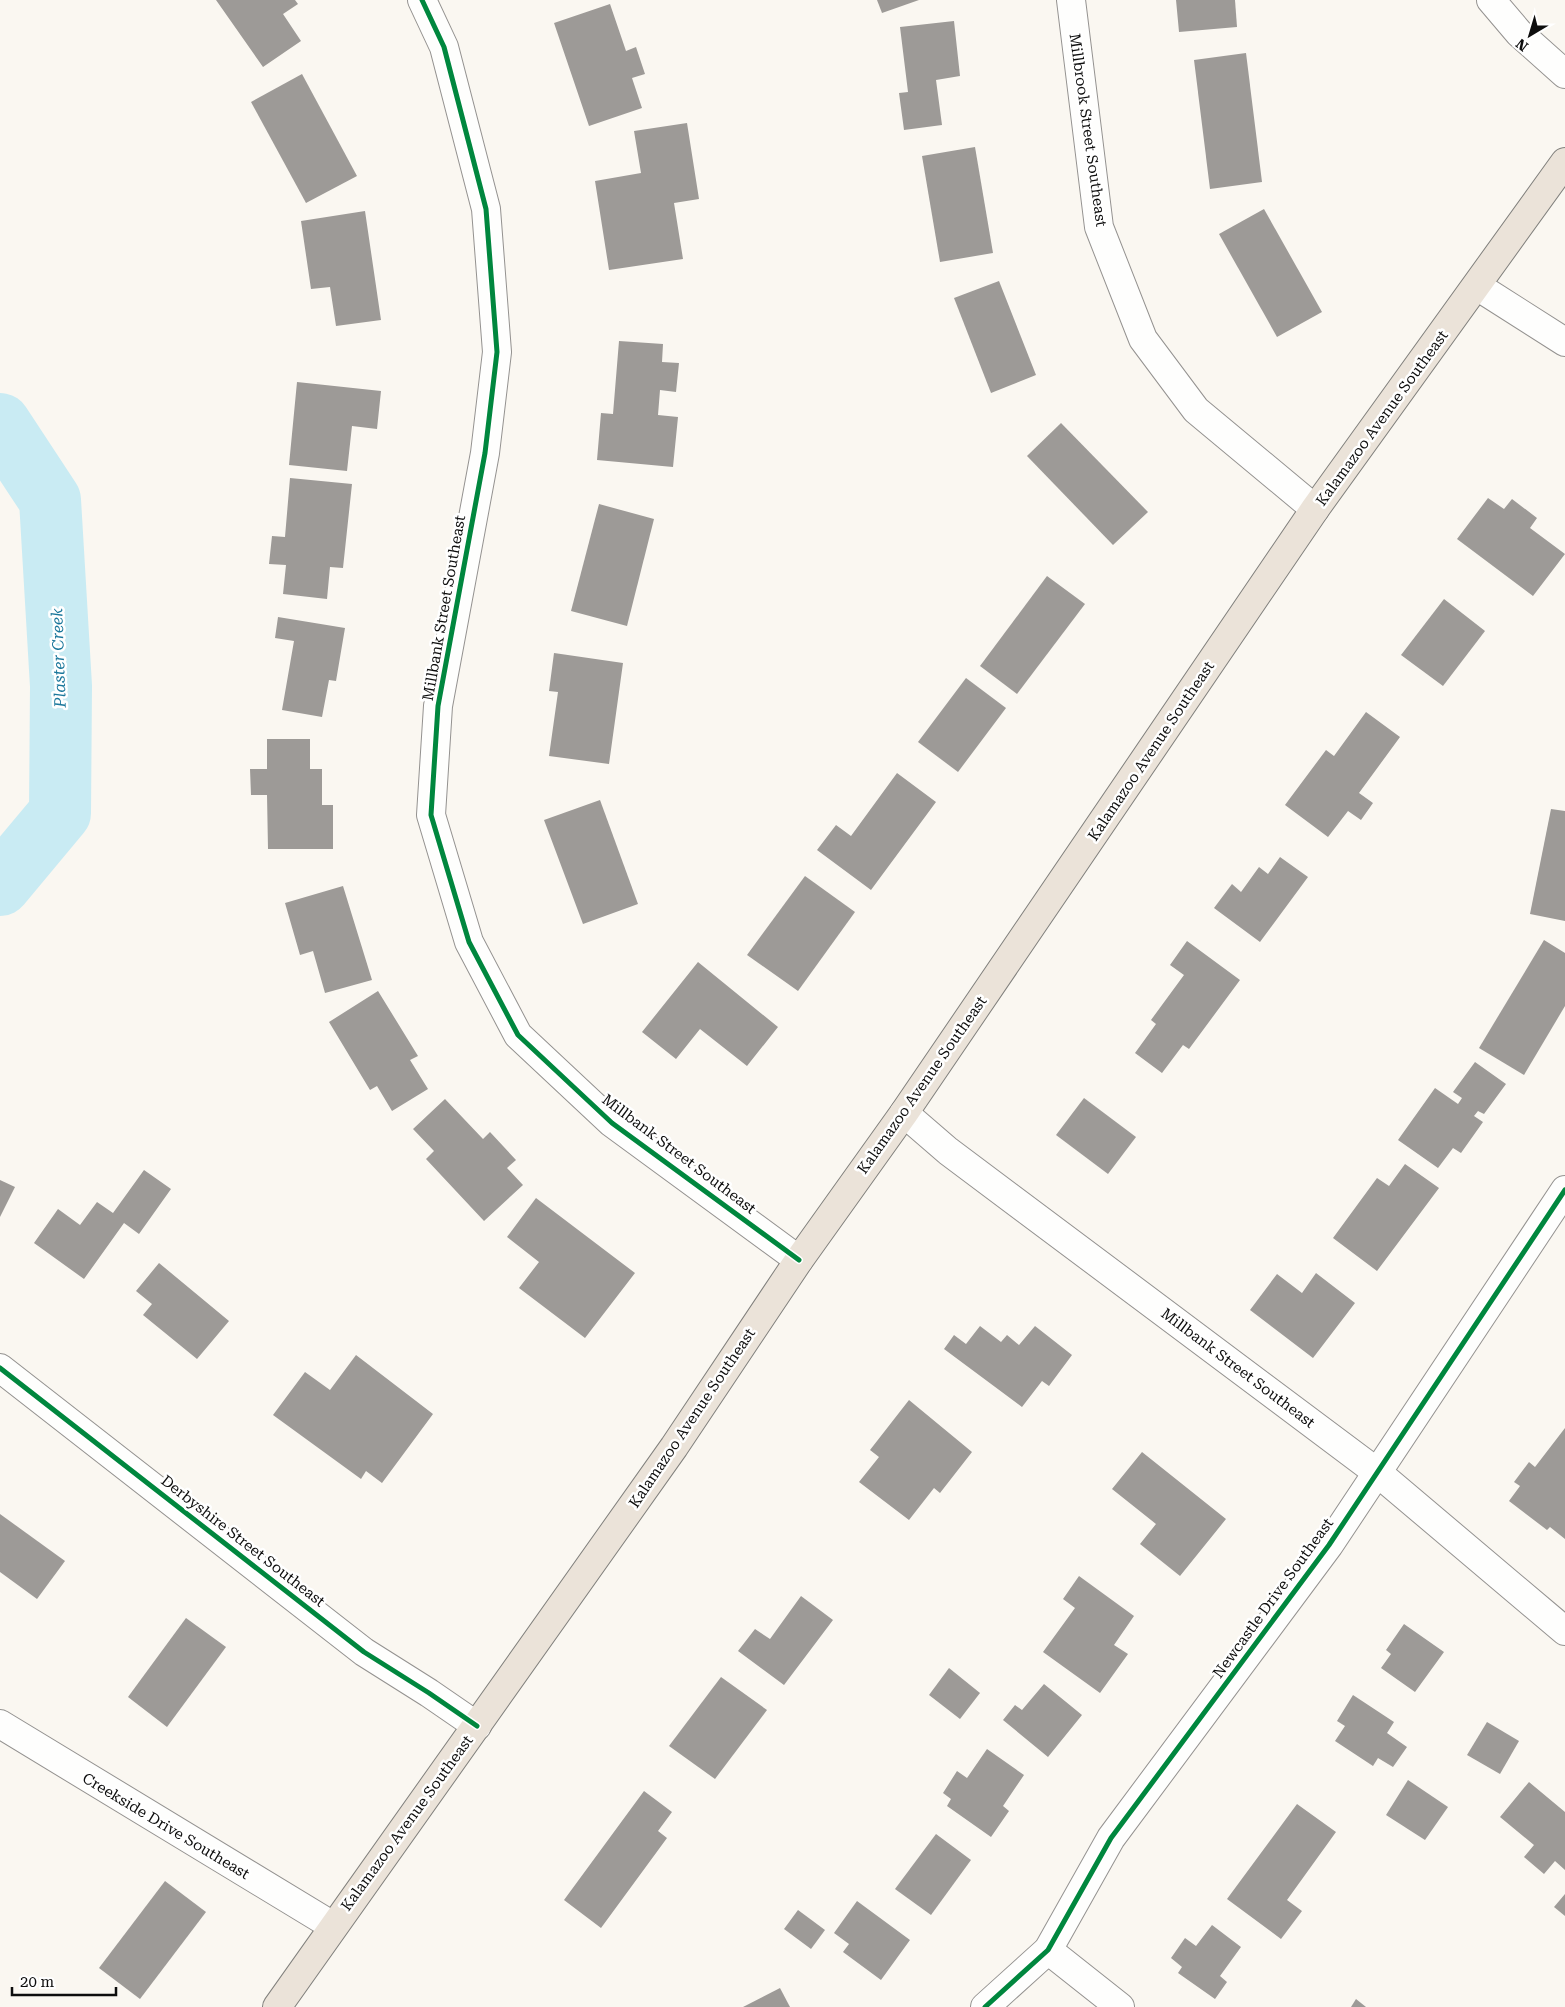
<svg xmlns="http://www.w3.org/2000/svg" width="1565" height="2007" viewBox="0 0 1565 2007" font-family="'Roboto Serif',serif">
<style>
.lines{fill:none;stroke-linecap:round;stroke-linejoin:round}
.river{stroke:#c9ebf3;stroke-width:62}
.building{fill:#9d9a97}
.minor-casing{stroke:#949290;stroke-width:30}
.major-casing{stroke:#81807d;stroke-width:30}
.minor{stroke:#fefefd;stroke-width:28}
.major{stroke:#ebe3d9;stroke-width:28}
.cycleway-casing{stroke:#fff;stroke-width:8}
.cycleway{stroke:#00873e;stroke-width:5}
.labels{text-anchor:middle;stroke-width:5;stroke-linejoin:round;paint-order:stroke}
.street-label{font-size:15px;fill:#0d0d0d;stroke:#fff}
.water-label{font-size:16px;font-style:italic;fill:#1a779b;stroke:#fff}
</style>
<rect width="100%" height="100%" fill="#faf7f1"/>
<g class="lines">
<polyline class="river" points="0,424 50,500 61,686 60,813 0,885"/>
</g>
<g class="building">
<polygon points="216,0 295,0 298,4 283,14 301,41 263,67"/>
<polygon points="877,0 919,0 882,13"/>
<polygon points="1176,0 1235,0 1237,27 1179,32"/>
<polygon points="610,4 626,51 636,47 645,74 632,78 642,108 589,126 554,23"/>
<polygon points="954,21 960,76 936,80 942,125 904,130 899,93 908,92 900,27"/>
<polygon points="1246,53 1262,182 1210,189 1194,60"/>
<polygon points="302,74 357,176 306,203 251,102"/>
<polygon points="687,123 699,199 674,203 683,259 609,270 595,181 641,173 634,131"/>
<polygon points="975,147 993,253 940,262 922,156"/>
<polygon points="1264,209 1322,312 1277,337 1219,234"/>
<polygon points="365,211 381,320 336,326 330,287 311,289 301,221"/>
<polygon points="999,281 1036,375 991,393 954,298"/>
<polygon points="619,341 663,344 662,362 679,363 676,392 660,390 658,415 678,417 673,467 597,460 601,413 613,414"/>
<polygon points="297,382 381,391 377,429 352,426 347,471 289,465"/>
<polygon points="1061,423 1148,512 1113,545 1027,456"/>
<polygon points="290,478 352,484 343,568 330,567 327,599 283,594 286,565 269,564 272,536 285,537"/>
<polygon points="1488,498 1504,509 1512,499 1537,518 1530,528 1565,554 1533,596 1457,539"/>
<polygon points="599,504 654,519 627,626 571,611"/>
<polygon points="1047,576 1085,604 1017,694 980,666"/>
<polygon points="1444,599 1485,631 1443,686 1401,655"/>
<polygon points="278,617 345,628 336,681 329,680 322,717 282,710 294,641 275,638"/>
<polygon points="554,653 623,663 609,764 549,756 558,692 549,691"/>
<polygon points="966,678 1006,708 958,772 918,742"/>
<polygon points="1366,712 1400,737 1359,793 1373,803 1361,820 1348,811 1328,837 1285,805 1326,750 1334,756"/>
<polygon points="267,739 310,739 310,769 322,769 322,805 333,805 333,849 268,849 267,795 251,795 250,769 267,769"/>
<polygon points="897,773 936,802 871,890 817,850 836,825 851,836"/>
<polygon points="600,800 638,904 583,924 544,820"/>
<polygon points="1551,809 1565,811 1565,921 1530,914"/>
<polygon points="1280,857 1308,877 1260,942 1214,908 1232,884 1241,892 1259,867 1268,874"/>
<polygon points="805,876 855,912 798,991 747,955"/>
<polygon points="343,886 372,980 325,993 313,951 300,955 285,903"/>
<polygon points="1544,940 1565,953 1565,1006 1524,1075 1479,1048"/>
<polygon points="1187,941 1240,980 1189,1049 1183,1045 1162,1073 1135,1053 1156,1024 1151,1020 1184,975 1170,965"/>
<polygon points="698,962 778,1027 747,1066 700,1029 676,1059 642,1032"/>
<polygon points="378,991 418,1056 410,1060 428,1089 392,1111 377,1086 370,1090 329,1022"/>
<polygon points="1475,1062 1506,1084 1484,1114 1478,1111 1474,1116 1483,1122 1461,1153 1453,1148 1438,1168 1398,1140 1435,1088 1458,1104 1462,1098 1453,1092"/>
<polygon points="1084,1098 1136,1137 1108,1174 1056,1135"/>
<polygon points="445,1099 483,1139 490,1132 516,1160 507,1168 523,1185 484,1221 426,1159 434,1151 413,1129"/>
<polygon points="1405,1164 1439,1188 1377,1271 1333,1238 1377,1178 1389,1186"/>
<polygon points="144,1170 171,1189 139,1234 124,1223 84,1279 34,1243 58,1209 80,1225 97,1202 113,1213"/>
<polygon points="0,1180 15,1187 0,1217"/>
<polygon points="536,1198 635,1273 585,1338 519,1288 539,1262 507,1237"/>
<polygon points="159,1263 229,1321 197,1359 143,1315 152,1304 136,1291"/>
<polygon points="1316,1273 1355,1303 1313,1358 1250,1310 1277,1274 1302,1293"/>
<polygon points="980,1326 1001,1342 1007,1335 1019,1345 1035,1326 1072,1355 1049,1386 1042,1381 1022,1407 944,1349 954,1335 966,1344"/>
<polygon points="356,1355 433,1414 382,1483 366,1471 361,1479 273,1415 305,1372 330,1390"/>
<polygon points="909,1400 972,1452 940,1493 934,1488 909,1520 859,1482 879,1457 870,1450"/>
<polygon points="1565,1428 1565,1539 1550,1527 1547,1530 1509,1501 1520,1486 1514,1482 1529,1462 1535,1467"/>
<polygon points="1142,1452 1226,1519 1180,1576 1140,1544 1156,1524 1112,1489"/>
<polygon points="0,1514 65,1561 37,1599 0,1572"/>
<polygon points="1079,1576 1134,1616 1114,1645 1128,1654 1100,1693 1043,1652 1075,1608 1063,1599"/>
<polygon points="801,1596 833,1620 784,1685 738,1651 755,1629 770,1639"/>
<polygon points="186,1618 226,1647 167,1727 128,1697"/>
<polygon points="1404,1624 1444,1652 1415,1692 1381,1668 1391,1654 1386,1650"/>
<polygon points="949,1668 980,1693 960,1719 929,1695"/>
<polygon points="721,1677 767,1710 715,1779 669,1746"/>
<polygon points="1044,1684 1082,1715 1048,1757 1003,1720 1015,1705 1022,1710"/>
<polygon points="1353,1695 1394,1722 1387,1733 1407,1747 1393,1767 1378,1758 1373,1766 1335,1741 1345,1726 1337,1721"/>
<polygon points="1487,1722 1519,1741 1500,1774 1467,1755"/>
<polygon points="987,1749 1024,1775 1003,1806 1009,1811 991,1837 947,1806 951,1799 943,1793 957,1771 967,1778"/>
<polygon points="1408,1780 1448,1807 1425,1840 1386,1815"/>
<polygon points="1529,1782 1565,1812 1565,1870 1555,1861 1544,1874 1524,1857 1534,1845 1500,1817"/>
<polygon points="644,1791 672,1812 658,1831 667,1838 601,1928 564,1900"/>
<polygon points="1297,1804 1336,1832 1287,1900 1302,1911 1281,1939 1227,1899"/>
<polygon points="936,1834 971,1860 931,1915 895,1889"/>
<polygon points="165,1881 206,1912 140,1999 99,1968"/>
<polygon points="1565,1894 1565,1916 1554,1907"/>
<polygon points="857,1901 910,1940 881,1980 843,1952 849,1944 834,1933"/>
<polygon points="798,1910 825,1930 811,1949 784,1929"/>
<polygon points="1212,1925 1241,1947 1220,1976 1227,1982 1215,1999 1178,1973 1182,1967 1171,1958 1185,1938 1196,1946"/>
<polygon points="780,1988 790,2007 743,2007"/>
<polygon points="1356,1999 1366,2007 1351,2007"/>
</g>
<g class="lines">
<g class="minor-casing">
<g id="minor">
<polyline points="422,0 444,47 486,209 497,352 485,453 438,706 431,815 469,942 518,1035 612,1123 799,1260"/>
<polyline points="1071,0 1099,227 1143,339 1196,410 1315,509"/>
<polyline points="1491,0 1519,33 1565,74"/>
<polyline points="1477,286 1565,342"/>
<polyline points="904,1113 948,1151 1378,1473 1565,1631"/>
<polyline points="0,1368 364,1652 429,1693 477,1726"/>
<polyline points="0,1724 333,1926"/>
<polyline points="1048,1950 1120,2007"/>
<polyline points="985,2007 1048,1950 1111,1838 1329,1545 1565,1190"/>
</g>
</g>
<g class="major-casing">
<polyline id="major" points="277,2007 674,1447 799,1260 904,1113 1315,509 1565,162"/>
</g>
<use href="#minor" class="minor"/>
<use href="#major" class="major"/>
<g class="cycleway-casing">
<g id="cycleway">
<polyline points="422,0 444,47 486,209 497,352 485,453 438,706 431,815 469,942 518,1035 612,1123 799,1260"/>
<polyline points="0,1368 364,1652 429,1693 477,1726"/>
<polyline points="985,2007 1048,1950 1111,1838 1329,1545 1565,1190"/>
</g>
</g>
<use href="#cycleway" class="cycleway"/>
</g>
<g class="labels">
<g class="street-label">
<text transform="translate(1088 130) rotate(82)" y="5">Millbrook Street Southeast</text>
<text transform="translate(1382 418) rotate(-54)" y="5">Kalamazoo Avenue Southeast</text>
<text transform="translate(444 608) rotate(-80)" y="5">Millbank Street Southeast</text>
<text transform="translate(1151 751) rotate(-56)" y="5">Kalamazoo Avenue Southeast</text>
<text transform="translate(922 1085) rotate(-55)" y="5">Kalamazoo Avenue Southeast</text>
<text transform="translate(679 1154) rotate(37)" y="5">Millbank Street Southeast</text>
<text transform="translate(1238 1368) rotate(37)" y="5">Millbank Street Southeast</text>
<text transform="translate(692 1418) rotate(-56)" y="5">Kalamazoo Avenue Southeast</text>
<text transform="translate(243 1541) rotate(38)" y="5">Derbyshire Street Southeast</text>
<text transform="translate(1273 1598) rotate(-54)" y="5">Newcastle Drive Southeast</text>
<text transform="translate(407 1823) rotate(-54)" y="5">Kalamazoo Avenue Southeast</text>
<text transform="translate(166 1826) rotate(31)" y="5">Creekside Drive Southeast</text>
</g>
<g class="water-label">
<text transform="translate(58 658) rotate(-92)" y="6">Plaster Creek</text>
</g>
</g>
<g transform="translate(1530 35) rotate(218)" stroke="#ffffff" stroke-width="4" paint-order="stroke">
<path d="M0-4L9 19L0 12L-9 19Z" fill="#0d0d0d"/>
<text y="-8" font-size="14" font-weight="bold" text-anchor="middle" fill="#0d0d0d">N</text>
</g>
<path d="M12 1987v8h104v-8" fill="none" stroke="#0d0d0d" stroke-width="2.5"/>
<text x="20" y="1987" font-size="15" fill="#0d0d0d" stroke="#ffffff" stroke-width="4" paint-order="stroke">20 m</text>
</svg>
